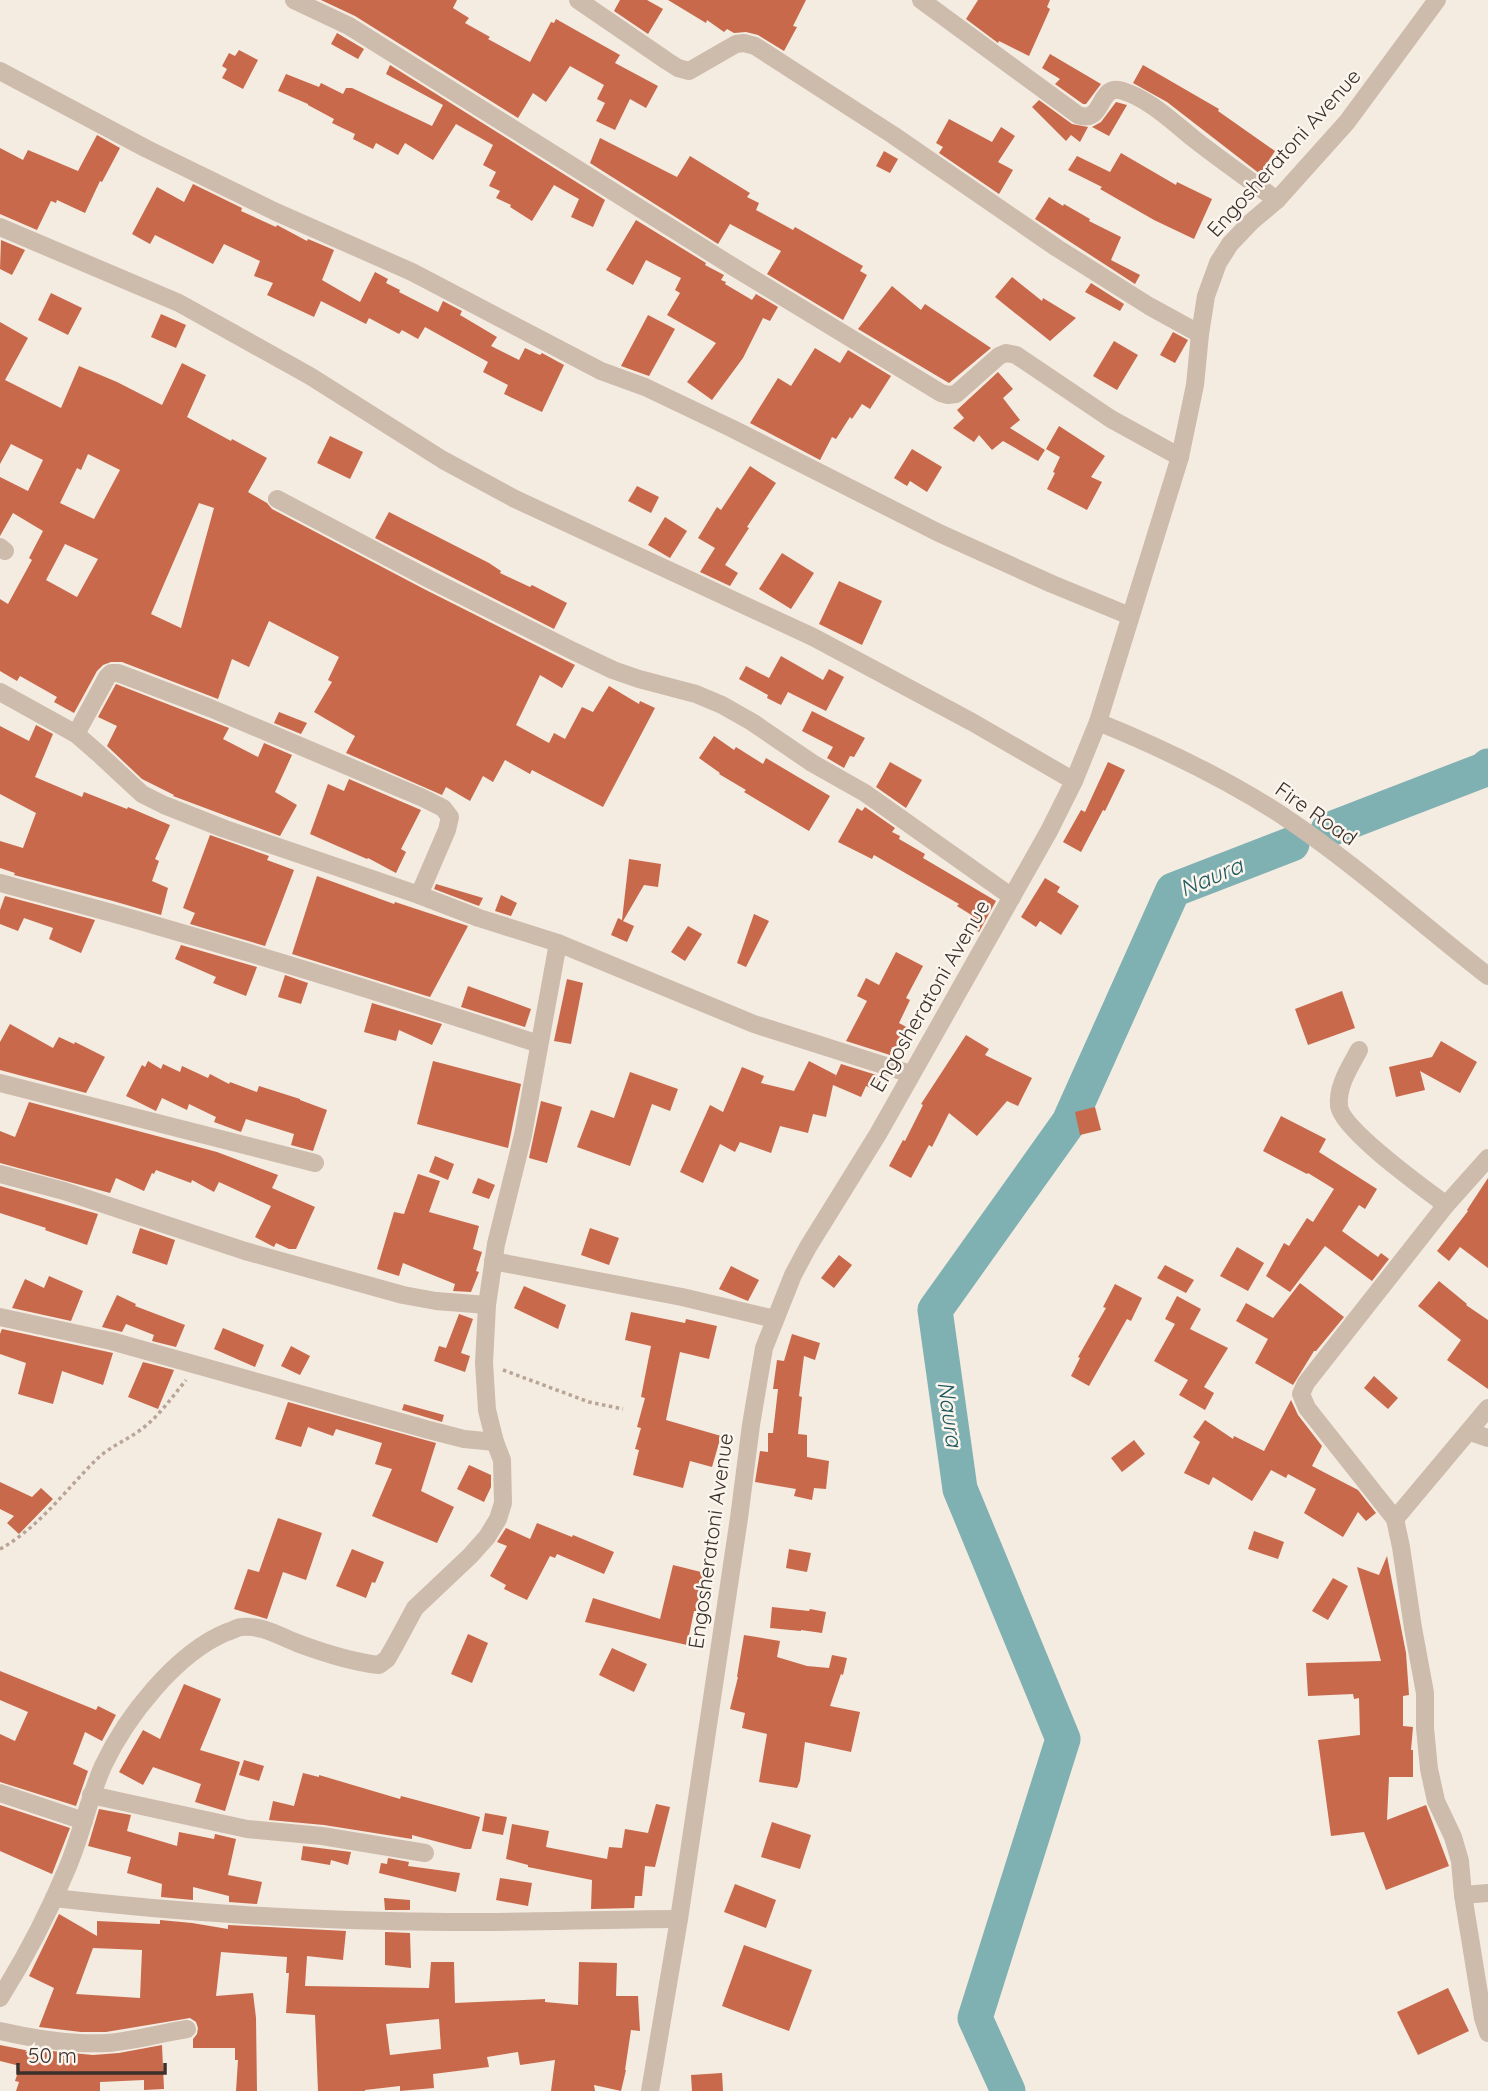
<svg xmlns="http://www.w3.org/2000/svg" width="1488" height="2091" viewBox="0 0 1488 2091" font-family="Quicksand,sans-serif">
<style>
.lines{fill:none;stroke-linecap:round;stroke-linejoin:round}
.river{stroke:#7fb0b2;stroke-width:35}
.building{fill:#c8694b;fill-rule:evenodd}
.path{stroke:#b9a596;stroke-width:3.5;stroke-dasharray:3.5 3.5;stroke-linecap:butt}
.minor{stroke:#cdbbac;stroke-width:18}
.tertiary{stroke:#cdbbac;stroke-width:18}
.labels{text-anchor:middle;stroke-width:5;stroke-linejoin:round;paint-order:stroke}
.street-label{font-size:21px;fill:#3b302b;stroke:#fbf5ee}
.water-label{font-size:23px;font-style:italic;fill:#1f5a5e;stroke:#fbf5ee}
</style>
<rect width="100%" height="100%" fill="#f4ebe1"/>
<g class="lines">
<g class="river">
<polyline points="1328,830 1486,769 1488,766"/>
<polyline points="1008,2091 975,2018 1063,1739 960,1489 935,1310 1069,1122 1173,890 1292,844"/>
</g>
</g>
<g class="building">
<polygon points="321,0 457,0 453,8 469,18 465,23 490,37 488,39 530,62 551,22 554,23 556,19 620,55 615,63 658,86 646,108 630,99 615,130 596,121 605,103 597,99 604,85 570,66 546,102 533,93 518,118 355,16"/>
<polygon points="620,0 647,0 663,9 648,34 614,11"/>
<polygon points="668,0 806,0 793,26 797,27 784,51 758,35 746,32 734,33 727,29 724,32 707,20 706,23"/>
<polygon points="978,0 1050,0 1047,7 1050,9 1029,56 999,41 998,43 966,19"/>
<polygon points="337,33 364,49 358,59 331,44"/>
<polygon points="239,50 258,60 243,89 222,78 227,69 222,66 229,53 235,56"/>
<polygon points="1050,54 1101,84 1086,104 1083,104 1055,84 1060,79 1042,68"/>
<polygon points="390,65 605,200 593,227 571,217 579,199 554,185 532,221 510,207 511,205 496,198 500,191 489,186 496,172 483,165 493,145 456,124 433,160 405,143 398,155 376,143 373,149 353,139 355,134 332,123 334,119 308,105 308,104 278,91 286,74 319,87 321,83 343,94 346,88 352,88 432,126 443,105 386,74"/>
<polygon points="1143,65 1219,109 1218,111 1275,151 1260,174 1167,102 1133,83"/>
<polygon points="1039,100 1072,124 1088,127 1080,142 1071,135 1066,141 1032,107"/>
<polygon points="1116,102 1127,105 1109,136 1092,127 1101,122"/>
<polygon points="949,119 992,142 1001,127 1015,136 998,162 1013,170 999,194 939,153 943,147 936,143"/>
<polygon points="97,135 120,148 102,182 100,181 85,213 57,200 56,203 51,201 37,230 0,214 0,148 23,160 28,150 78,171"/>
<polygon points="600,138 677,177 690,156 750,193 747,197 759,203 756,210 793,230 795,227 863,266 860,271 867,275 843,320 767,274 781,251 730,224 718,244 590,163"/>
<polygon points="884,151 898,159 890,173 876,166"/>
<polygon points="1121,153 1176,185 1177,182 1212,199 1194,239 1154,220 1100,189 1102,187 1068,170 1077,156 1110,172"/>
<polygon points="193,184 242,208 241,211 276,227 277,225 307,241 308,239 334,250 322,280 360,302 375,272 388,279 386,283 400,290 399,292 438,312 443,301 462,311 460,315 497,337 491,346 519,360 525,348 540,355 542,353 564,365 542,412 504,394 508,385 483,372 488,362 425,327 418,339 402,330 399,334 369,318 366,324 321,301 314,317 267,295 273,283 254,276 260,261 224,244 213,264 155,235 150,244 132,234 157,187 184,202"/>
<polygon points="1049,197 1063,206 1064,204 1090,219 1089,221 1121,237 1111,260 1140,275 1135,284 1035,219"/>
<polygon points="636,220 706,263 705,265 724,275 721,280 726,282 725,284 752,300 756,294 778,307 770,321 763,318 743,358 712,400 687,382 716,343 667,315 680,293 675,290 681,278 646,260 633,285 606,270"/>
<polygon points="1,240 25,250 12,275 0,269"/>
<polygon points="1012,277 1042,301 1043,298 1076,318 1050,341 995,297"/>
<polygon points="1091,283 1124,304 1120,311 1085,292"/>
<polygon points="892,286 921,310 925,304 991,348 949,383 858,329"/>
<polygon points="51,293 82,308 68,335 38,320"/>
<polygon points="161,314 186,325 176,348 151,337"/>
<polygon points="648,315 675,329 649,376 621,366"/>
<path d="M0,322L28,338L5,380L61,408L79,366L117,382L162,405L182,363L206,375L187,417L231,441L232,439L267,458L248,492L267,503L272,509L424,589L575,665L562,688L540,675L516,725L549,743L554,733L565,739L582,707L593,712L609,686L639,704L640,701L655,708L603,807L532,770L530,774L505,760L493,782L483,776L470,801L446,787L442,795L346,753L355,736L314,712L332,682L328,680L339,657L269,621L249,667L232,659L218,699L122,662H111L103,665L97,671L74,713L54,702L57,697L20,676L17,681L0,671V599L8,604L32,560L29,558L43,531L13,513L0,536V477L28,491L43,460L11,444L0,464ZM88,454L120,470L94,519L60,503L77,468L81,470ZM199,503L214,508L181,628L151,614ZM65,544L98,559L77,597L46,580Z"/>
<polygon points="1173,332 1188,340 1175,363 1160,355"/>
<polygon points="1114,341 1138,355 1117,390 1093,376"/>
<polygon points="815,348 840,363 848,350 891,376 870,409 862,404 852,419 850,417 836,439 832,437 820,460 750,423 778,378 791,386"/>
<polygon points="998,372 1013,389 1003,398 1020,420 1010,428 1045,450 1038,461 1003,441 992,450 979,435 974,442 953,428 964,418 957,410"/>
<polygon points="1059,426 1105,456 1091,477 1102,482 1087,510 1047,489 1055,473 1053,472 1060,457 1046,449"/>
<polygon points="330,436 363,452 350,479 317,463"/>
<polygon points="912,449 942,467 927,492 910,481 907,486 894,478"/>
<polygon points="750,466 776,483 747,527 749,528 725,565 738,573 730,586 700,572 715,548 698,538 717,507 721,510"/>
<polygon points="637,486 659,497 651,513 628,501"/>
<polygon points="389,512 489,563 501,571 500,573 530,587 532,585 567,603 554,629 375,538"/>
<polygon points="665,517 687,531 670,558 648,545"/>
<polygon points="782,553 814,573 791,609 759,589"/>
<polygon points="839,581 882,601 862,645 819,624"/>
<polygon points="781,656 823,680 829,669 844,677 826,711 788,692 781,705 767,698 768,695 739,679 746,666 769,678"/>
<polygon points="116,684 229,728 223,739 258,757 264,743 292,755 275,792 297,805 280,836 173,796 174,795 142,779 107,746 117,726 98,717"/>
<polygon points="812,711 865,738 854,757 850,756 844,768 827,758 833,747 802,731"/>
<polygon points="279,712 307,723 301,734 274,723"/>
<polygon points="36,725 53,734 35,777 82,797 84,792 127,809 128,807 170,825 155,859 159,861 152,881 168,888 161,915 113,901 14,875 15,873 0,868 0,841 23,848 36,813 0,794 0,726 29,741"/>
<polygon points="714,736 734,750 736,747 763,764 766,758 830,796 809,831 744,792 746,790 719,774 720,773 699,758"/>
<polygon points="890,762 922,780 906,808 876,787"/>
<polygon points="1108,762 1125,770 1105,811 1103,810 1081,852 1063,842 1081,810 1085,812"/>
<polygon points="349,779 421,810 401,849 406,852 396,873 368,858 367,859 310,834 328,784 344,791"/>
<polygon points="865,807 895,828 892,832 900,836 899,839 925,854 923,858 996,901 979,932 967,925 973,916 957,906 959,904 874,855 872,859 838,842 857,808 862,811"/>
<polygon points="210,835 269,856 267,860 294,870 265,946 190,924 195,913 183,908"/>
<polygon points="629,859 661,864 658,887 644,885 623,921 634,926 627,942 611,935 618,918 622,920"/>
<polygon points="317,876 394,904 395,902 468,926 430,997 292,954"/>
<polygon points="1045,878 1060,887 1057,892 1079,906 1061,935 1040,921 1036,927 1021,917"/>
<polygon points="436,884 483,898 479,906 434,889"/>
<polygon points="501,895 517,903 511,916 495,911"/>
<polygon points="5,896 95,920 81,953 49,939 53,928 24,918 18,931 0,924 0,910"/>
<polygon points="754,914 769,921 746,967 737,963"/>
<polygon points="688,926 702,934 685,961 671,952"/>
<polygon points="181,945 257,967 246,996 213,983 216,977 175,959"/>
<polygon points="896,952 923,966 906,998 910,1000 899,1023 910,1029 899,1051 892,1047 890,1055 846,1041 867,1001 857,996 866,978 879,985"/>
<polygon points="285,975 308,983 301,1004 278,997"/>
<polygon points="567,979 583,983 571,1044 554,1041"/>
<polygon points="468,986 531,1009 525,1027 461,1007"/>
<polygon points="1342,991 1355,1028 1308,1045 1295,1009"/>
<polygon points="372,1003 442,1024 432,1045 399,1030 396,1041 364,1032"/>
<polygon points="10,1024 53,1048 59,1037 74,1044 75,1042 105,1057 86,1093 0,1070 0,1042"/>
<polygon points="966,1035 989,1049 985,1055 1032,1078 1018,1106 1007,1101 977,1136 949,1113 932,1147 929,1145 911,1178 889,1166 903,1140 905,1141 923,1105 921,1104"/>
<polygon points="1441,1041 1477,1062 1460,1093 1420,1071 1425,1090 1396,1097 1389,1067 1432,1057"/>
<polygon points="148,1061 161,1069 163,1064 180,1072 182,1066 208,1078 210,1074 229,1084 230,1082 257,1092 259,1086 300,1099 300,1100 327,1110 313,1151 291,1145 294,1134 246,1119 241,1132 214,1122 216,1117 189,1104 187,1110 162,1098 156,1111 126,1096 142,1065 145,1067"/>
<polygon points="433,1061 521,1084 508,1148 417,1124"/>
<polygon points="809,1061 836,1075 835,1078 841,1064 883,1077 878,1091 866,1086 861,1097 833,1085 826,1117 813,1114 808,1133 780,1126 771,1153 740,1142 735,1152 720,1144 703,1183 680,1172 710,1105 723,1112 742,1067 764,1076 761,1083 794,1091"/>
<polygon points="630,1072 678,1089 670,1111 652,1104 630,1166 577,1147 591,1110 614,1118"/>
<polygon points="541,1101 562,1107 547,1163 529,1158"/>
<polygon points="29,1102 217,1152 278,1175 272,1188 315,1207 296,1249 289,1249 276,1243 274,1247 255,1237 271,1206 219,1182 214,1192 192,1180 191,1183 156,1170 154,1174 152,1173 144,1191 116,1178 110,1193 0,1163 0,1131 15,1137"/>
<polygon points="1095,1107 1101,1130 1080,1135 1075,1112"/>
<polygon points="1281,1116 1326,1139 1319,1152 1377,1189 1365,1209 1359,1205 1342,1231 1378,1257 1381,1253 1389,1259 1372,1281 1325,1246 1290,1292 1266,1276 1284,1243 1289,1246 1307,1218 1313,1222 1334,1189 1308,1173 1307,1174 1263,1151"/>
<polygon points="435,1156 454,1164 448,1180 429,1172"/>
<polygon points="418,1174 440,1181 429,1212 479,1226 473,1249 482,1252 476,1271 479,1272 471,1292 453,1291 455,1284 403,1263 399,1276 377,1269 394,1212 404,1214"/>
<polygon points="478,1178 495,1185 489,1199 472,1193"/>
<polygon points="1488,1178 1488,1268 1460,1247 1449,1261 1437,1251 1468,1211 1467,1210"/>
<polygon points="0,1186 98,1214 87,1245 45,1230 46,1228 0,1213"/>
<polygon points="140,1228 175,1240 167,1265 132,1253"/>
<polygon points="590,1228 619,1238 609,1265 581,1255"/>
<polygon points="1237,1247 1264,1263 1248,1291 1220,1276"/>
<polygon points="839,1255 852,1265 834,1288 821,1278"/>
<polygon points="1165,1265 1194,1280 1186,1293 1157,1278"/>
<polygon points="731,1266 759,1280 748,1301 719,1289"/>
<polygon points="49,1276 83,1291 71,1321 12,1308 25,1279 44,1288"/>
<polygon points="1439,1281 1467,1304 1466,1305 1488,1320 1488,1389 1447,1360 1461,1340 1418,1306"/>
<polygon points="1300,1283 1344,1317 1316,1351 1314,1351 1293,1385 1255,1363 1268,1339 1236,1321 1246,1303 1273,1318"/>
<polygon points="1115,1284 1142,1298 1131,1321 1127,1319 1089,1386 1071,1376 1080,1358 1078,1357 1106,1308 1103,1307"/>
<polygon points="524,1286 566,1305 558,1329 514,1308"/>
<polygon points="117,1295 136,1304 135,1306 185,1325 176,1347 152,1341 154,1335 126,1324 122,1332 102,1327"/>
<polygon points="1177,1296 1201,1309 1190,1329 1228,1348 1204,1387 1214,1393 1205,1410 1179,1395 1188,1380 1154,1361 1175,1324 1165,1319"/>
<polygon points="631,1312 685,1323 686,1319 717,1326 709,1359 680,1352 666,1420 721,1436 712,1467 690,1461 683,1488 633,1475 639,1450 635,1449 641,1428 637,1427 645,1398 641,1397 651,1346 625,1340"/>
<polygon points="459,1314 473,1319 461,1353 470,1356 465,1372 434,1361 439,1346 446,1348"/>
<polygon points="223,1328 264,1345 255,1367 214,1349"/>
<polygon points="2,1329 113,1353 103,1385 62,1371 53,1404 18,1394 26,1363 0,1354 0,1334"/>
<polygon points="792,1334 820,1343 815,1360 804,1356 799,1396 802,1397 798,1434 807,1435 807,1457 829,1461 826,1489 814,1488 812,1500 794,1496 796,1489 755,1482 760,1451 768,1452 768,1433 773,1433 778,1389 773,1389 777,1360 784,1361"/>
<polygon points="291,1346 310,1356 300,1375 281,1366"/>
<polygon points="143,1362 174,1370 158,1409 128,1397"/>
<polygon points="1374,1376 1398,1398 1388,1409 1364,1388"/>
<polygon points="1291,1400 1298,1415 1322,1446 1312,1466 1358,1490 1376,1513 1366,1521 1358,1512 1343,1537 1304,1513 1316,1489 1288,1474 1286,1478 1271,1470 1252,1501 1213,1477 1209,1485 1184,1473 1200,1442 1193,1437 1205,1420 1233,1439 1234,1436 1264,1451"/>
<polygon points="288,1402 436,1443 421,1491 454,1507 437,1543 372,1516 392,1469 375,1464 382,1443 336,1429 333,1436 308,1427 301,1447 275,1439"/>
<polygon points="404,1404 444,1415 442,1422 402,1410"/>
<polygon points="1134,1440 1145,1454 1122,1472 1111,1458"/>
<polygon points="469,1465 491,1475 491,1487 484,1502 457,1489"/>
<polygon points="0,1482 32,1497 41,1488 53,1499 19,1534 7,1523 14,1516 0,1509"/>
<polygon points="278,1518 322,1533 306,1580 283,1572 267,1619 234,1609 248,1569 259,1572"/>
<polygon points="537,1523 572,1537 573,1535 614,1552 604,1574 557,1554 555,1558 550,1556 527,1600 504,1589 506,1585 490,1576 507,1546 497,1542 506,1528 530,1539"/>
<polygon points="1254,1531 1284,1542 1278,1559 1248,1549"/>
<polygon points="352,1549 384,1562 375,1583 372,1582 366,1598 336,1586"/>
<polygon points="789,1549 811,1553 807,1572 786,1568"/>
<polygon points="1387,1556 1406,1653 1409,1695 1403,1696 1403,1726 1413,1727 1411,1750 1413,1750 1413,1777 1389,1777 1387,1820 1426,1805 1449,1866 1386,1890 1364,1832 1331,1836 1318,1740 1360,1735 1359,1698 1354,1699 1353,1694 1308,1696 1306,1663 1381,1661 1357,1567 1379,1575"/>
<polygon points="673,1565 705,1573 696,1611 694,1611 687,1645 585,1622 593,1598 660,1619"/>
<polygon points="1333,1578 1348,1586 1328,1620 1312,1611"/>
<polygon points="772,1607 809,1611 810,1609 826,1612 822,1633 801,1630 801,1631 770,1628"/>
<polygon points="468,1634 488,1643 472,1683 451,1674"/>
<polygon points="744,1635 780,1641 777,1657 807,1666 829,1668 832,1655 847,1658 843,1675 841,1674 830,1706 860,1712 851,1752 805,1742 800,1781 797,1788 759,1782 767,1734 742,1728 745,1713 730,1709 738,1677 737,1677"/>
<polygon points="612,1648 647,1664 634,1692 599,1675"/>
<polygon points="0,1671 96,1710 98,1706 116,1715 102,1741 85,1732 73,1764 88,1771 76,1806 0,1782 0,1734 15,1741 28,1712 0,1700"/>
<polygon points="184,1684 221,1699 200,1750 240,1762 225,1811 195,1802 201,1784 153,1767 143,1785 119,1772 143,1730 160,1739"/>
<polygon points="244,1760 264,1766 259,1781 239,1775"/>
<polygon points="303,1773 319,1777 319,1775 400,1799 401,1796 480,1817 471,1849 465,1849 412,1835 412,1839 324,1825 269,1820 273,1801 294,1806"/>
<polygon points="656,1804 670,1807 655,1867 645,1866 642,1896 635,1896 634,1908 591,1909 592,1880 528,1867 528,1865 506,1859 512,1824 549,1831 546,1847 607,1859 609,1847 622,1848 625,1829 648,1833"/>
<polygon points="0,1805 70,1828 52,1874 0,1851"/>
<polygon points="99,1809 131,1815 127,1831 177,1846 179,1832 214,1839 215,1834 236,1839 228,1875 262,1882 257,1904 229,1902 229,1896 193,1887 193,1900 161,1897 162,1884 127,1873 131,1857 88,1846"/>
<polygon points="485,1813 507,1817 503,1835 482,1831"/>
<polygon points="772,1822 811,1835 800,1869 761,1857"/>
<polygon points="303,1846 351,1852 348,1865 331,1860 330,1865 301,1860"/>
<polygon points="388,1858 409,1862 408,1866 460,1873 456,1892 379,1873 381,1863 387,1864"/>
<polygon points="500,1878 532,1883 528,1906 496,1900"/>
<polygon points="735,1884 776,1900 766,1928 724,1912"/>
<polygon points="384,1898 410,1900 410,1910 385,1910"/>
<path d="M59,1914L97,1936V1921L160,1924V1920L192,1923L228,1929V1925L346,1931L343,1960L307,1956L305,1986L429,1988L431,1962H454L455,2003L545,1999V2002L578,2005L579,1962L617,1963L616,1996H638L640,2031L631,2030L625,2070H626L621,2091L594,2085L595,2091H551L555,2060L520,2065L518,2052L487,2057L489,2067L433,2074L434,2088L400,2091V2086L365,2090V2091H318L315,2015L286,2013L289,1973H286L287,1957L221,1952L216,1996L253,1993L256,2018L257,2091H236L238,2060H235V2048H193V2039L197,2034L198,2028L196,2022L190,2018L106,2032H81L39,2027L54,1988L29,1976ZM93,1948L142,1950L140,1998L76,1994ZM439,2019L441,2049L390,2055L386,2024Z"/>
<polygon points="385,1932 410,1933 411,1968 385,1965"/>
<polygon points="744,1945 812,1970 789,2031 722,2006"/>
<polygon points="1448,1988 1469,2031 1418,2055 1397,2012"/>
<polygon points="0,2045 30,2051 31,2049 93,2055 119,2053 162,2045 164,2089 144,2090 144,2080 100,2082 100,2091 16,2091 19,2082 15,2081 20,2066 0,2061"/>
<polygon points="722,2073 723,2091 692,2091 691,2075"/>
</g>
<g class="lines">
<g class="path">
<polyline points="503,1370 589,1402 623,1409"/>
<path d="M0,1549C40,1527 66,1489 98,1458C111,1446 129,1439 143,1428C160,1415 172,1397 186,1380"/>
</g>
<g class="minor">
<polyline points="294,0 349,26 732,266 941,393 948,395 956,394 999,356 1006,353 1016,355 1111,419 1180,457"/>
<polyline points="578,0 667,61 678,68 689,71 736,44 744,43 755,46 893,135 1057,248 1149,306 1200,334"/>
<path d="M921,0L1078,115C1105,125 1097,82 1123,91C1149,99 1173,122 1194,139C1221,160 1249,180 1277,200"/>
<polyline points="0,71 147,149 276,212 412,272 601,371 645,387 731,428 939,533 1052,584 1130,616"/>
<polyline points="0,227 179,303 310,376 443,460 515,499 813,637 972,722 1074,781"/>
<polyline points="277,499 429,579 571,650 613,670 639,679 696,694 722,705 752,722 812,763 865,793 1012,897"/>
<polyline points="0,547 5,551"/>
<polyline points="0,692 76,734 99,754 142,794 164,805 225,829 419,895 479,918 558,943 754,1024 911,1074"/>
<path d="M1098,722C1162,748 1225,778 1283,816C1355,864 1420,923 1488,976"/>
<polyline points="76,734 107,677 111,673 118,673 210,708 423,798 443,808 450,817 447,830 419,895"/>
<path d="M0,883C51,897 103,910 154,925C283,962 411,1002 539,1044"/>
<path d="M1359,1050C1350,1067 1337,1086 1339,1106C1342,1130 1424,1188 1446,1205"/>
<polyline points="0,1083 315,1163"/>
<polyline points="1488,1158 1446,1205 1306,1383 1301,1394 1307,1408 1395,1519 1401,1547 1413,1628 1425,1693 1425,1728 1429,1769 1436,1801 1453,1837 1460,1861 1463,1895 1483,2018 1488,2033"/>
<polyline points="0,1174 64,1191 245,1251 403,1295 436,1301 487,1305"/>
<polyline points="493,1261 682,1297 775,1319"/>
<polyline points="0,1317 111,1341 429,1430 464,1439 495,1442"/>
<polyline points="1470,1432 1488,1438"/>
<polyline points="1395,1519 1488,1408"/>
<polyline points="0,1793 84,1821"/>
<polyline points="91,1795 247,1829 322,1836 425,1853"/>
<polyline points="1463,1895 1488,1893"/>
<path d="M54,1898C184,1913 315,1921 446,1922C523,1923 601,1919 679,1919"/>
<path d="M0,1998C25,1958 48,1914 66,1871C81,1837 88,1800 103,1766C126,1717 176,1653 227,1632C232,1631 237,1627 242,1627C262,1625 279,1636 297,1643C324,1653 351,1662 379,1665L387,1659L395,1645L415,1608L470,1556L487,1537L498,1519L503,1503L502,1460L495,1442L487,1410L484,1363L487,1305L496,1244L523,1135L558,943"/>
<path d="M0,2031C35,2039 71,2045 107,2043C134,2041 161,2033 187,2029"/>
</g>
<polyline class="tertiary" points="650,2091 679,1919 739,1518 751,1425 764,1348 793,1275 808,1247 878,1134 1049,831 1074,781 1098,722 1180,457 1195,385 1200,334 1206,296 1218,263 1230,244 1251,222 1277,200 1347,122 1437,0"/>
</g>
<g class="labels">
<g class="street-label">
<text transform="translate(1284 153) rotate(-48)" y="7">Engosheratoni Avenue</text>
<text transform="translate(1316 814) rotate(35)" y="7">Fire Road</text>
<text transform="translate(930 996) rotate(-60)" y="7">Engosheratoni Avenue</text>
<text transform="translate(711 1541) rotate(-82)" y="7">Engosheratoni Avenue</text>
</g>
<g class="water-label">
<text transform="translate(1211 877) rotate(-23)" y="8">Naura</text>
<text transform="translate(950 1414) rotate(82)" y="8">Naura</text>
</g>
</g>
<path d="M18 2063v10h147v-10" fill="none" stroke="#3b302b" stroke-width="3.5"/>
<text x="28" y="2063" font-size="21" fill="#3b302b" stroke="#fbf5ee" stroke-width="5" paint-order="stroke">50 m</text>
</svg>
